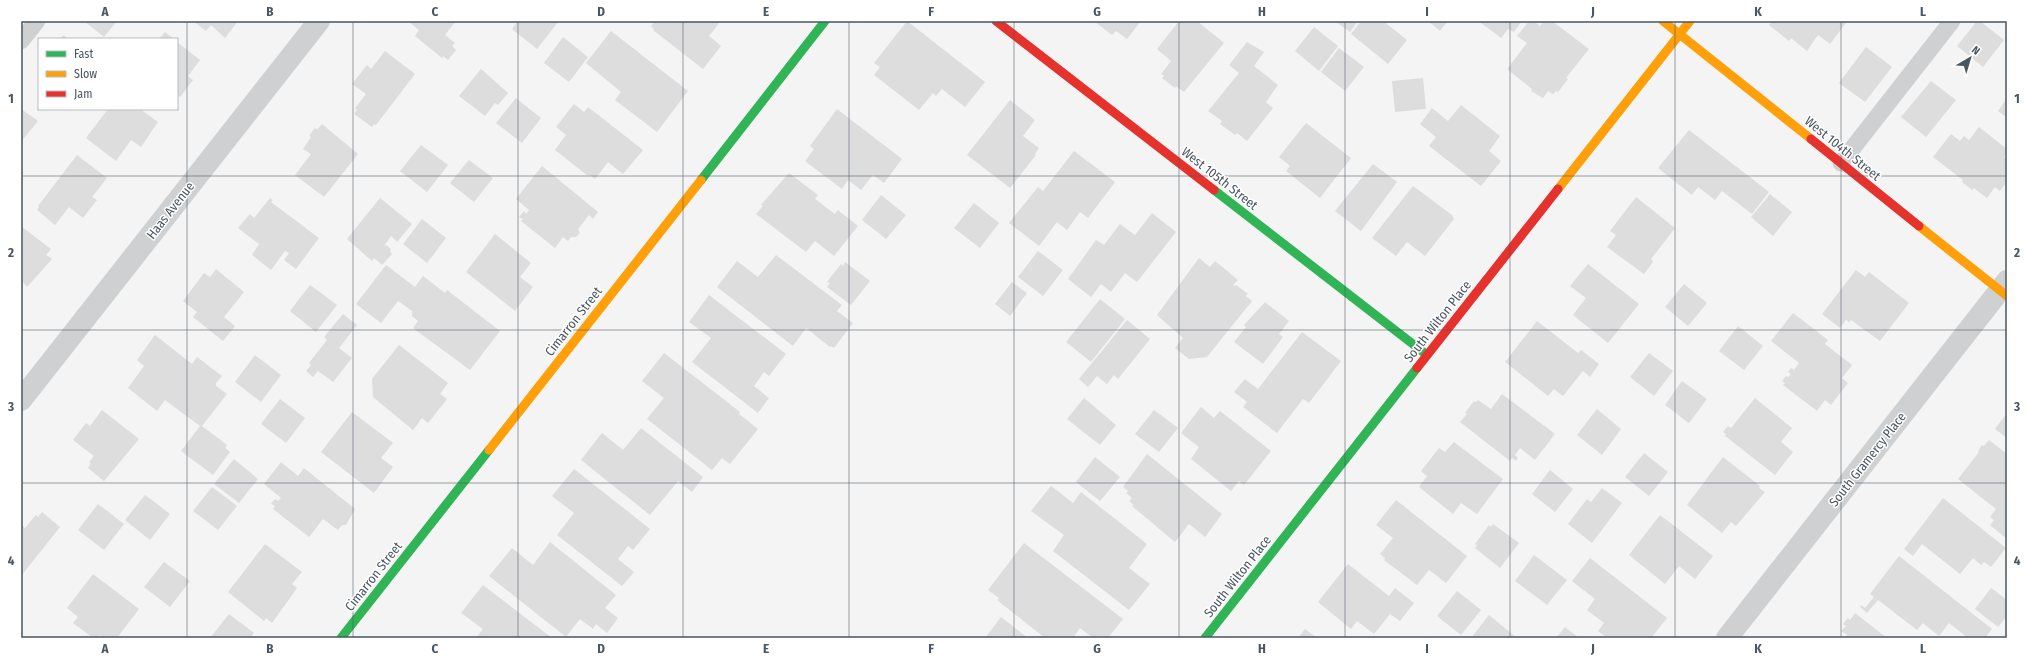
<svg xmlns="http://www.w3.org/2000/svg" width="2028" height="659" viewBox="0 0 2028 659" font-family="'Fira Sans Condensed',sans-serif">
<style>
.building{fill:#ddddde}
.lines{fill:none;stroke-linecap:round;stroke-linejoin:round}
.lane{stroke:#ced0d2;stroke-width:17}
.street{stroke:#ced0d2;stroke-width:22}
.fast{stroke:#30b455;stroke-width:9}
.slow{stroke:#ff9f0a;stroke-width:9}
.jam{stroke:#e5322d;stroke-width:9}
.grid{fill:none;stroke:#4a5661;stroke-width:1;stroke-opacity:0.55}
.labels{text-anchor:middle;stroke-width:3;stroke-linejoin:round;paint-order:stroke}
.street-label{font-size:13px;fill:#4a5661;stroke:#fff}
.neatline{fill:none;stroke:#4a5661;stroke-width:1.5}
.grid-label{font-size:13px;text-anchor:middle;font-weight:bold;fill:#4a5661}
</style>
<rect width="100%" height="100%" fill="#f4f4f4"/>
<g class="building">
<polygon points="84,21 117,21 104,37"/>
<polygon points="193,21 238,21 225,38 211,25 206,31"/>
<polygon points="408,21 456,21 445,35 455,43 452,46 456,50 448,60 443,56 442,58 415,36 419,30"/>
<polygon points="518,21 556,21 558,22 537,49 512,29"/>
<polygon points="655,21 718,21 720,22 709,36 721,46 703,69 653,30 654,29 651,26"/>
<polygon points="907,21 985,82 965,107 942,89 936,96 933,93 919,110 874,75 880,67 874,63"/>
<polygon points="1091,21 1141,21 1127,39 1116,31 1112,35 1095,22 1094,23"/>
<polygon points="1179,21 1197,21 1224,43 1184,92 1176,86 1175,88 1162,78 1164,76 1161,74 1171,61 1157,49"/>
<polygon points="1335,21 1358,21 1350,32"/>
<polygon points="1361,21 1383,21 1407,40 1388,64 1351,34"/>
<polygon points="1428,21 1448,21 1440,31"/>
<polygon points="1483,21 1522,21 1514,32 1508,29 1501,38 1481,23"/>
<polygon points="1529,21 1534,21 1540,26 1544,21 1552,21 1589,49 1566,78 1568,79 1558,92 1556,91 1553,94 1548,91 1543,98 1531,91 1532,89 1507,69 1527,43 1517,36"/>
<polygon points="1772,21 1844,21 1846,23 1830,44 1818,35 1807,51 1791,38 1789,41 1769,25"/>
<polygon points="1977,21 1980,21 2004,40 1983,67 1957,46"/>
<polygon points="1314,27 1338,46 1319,71 1295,51"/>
<polygon points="611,31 688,91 657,132 615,100 621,92 586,63"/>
<polygon points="165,32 174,39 159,39"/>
<polygon points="63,35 69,39 60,39"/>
<polygon points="563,37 588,57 569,82 544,63"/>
<polygon points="177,42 200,60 188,76 193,80 180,97 177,95"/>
<polygon points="1247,42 1264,52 1254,66 1278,85 1266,102 1273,108 1247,141 1237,133 1235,135 1220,124 1222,121 1208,111 1239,73 1229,65"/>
<polygon points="1866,47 1892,67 1865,102 1839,83"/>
<polygon points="1339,48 1364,67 1345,91 1321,72"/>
<polygon points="385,51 415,74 376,125 374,124 372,127 354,114 357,110 355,108 366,94 352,84 367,65 371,69"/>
<polygon points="481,69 508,93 498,105 495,103 485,116 459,96"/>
<polygon points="1423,78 1426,109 1395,112 1392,81"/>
<polygon points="1931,81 1956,100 1926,137 1901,117"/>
<polygon points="516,98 541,118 522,143 496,123"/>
<polygon points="2007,98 2007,118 1998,111"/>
<polygon points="1010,100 1035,120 1023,136 1039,148 1035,154 1036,155 1010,188 967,155"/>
<polygon points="574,104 584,112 588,107 643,150 623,174 608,162 595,179 590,175 588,176 555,150 566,135 556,127"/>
<polygon points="1461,105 1500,136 1489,151 1501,161 1481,186 1429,146 1436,137 1420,124 1432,108 1448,121"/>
<polygon points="21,109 38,121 21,142"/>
<polygon points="108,109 140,109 158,122 141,147 131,140 116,161 86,138"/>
<polygon points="837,109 902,159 884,183 873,175 861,190 848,180 842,189 805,161 814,149 810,146"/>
<polygon points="1306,123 1351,158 1320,198 1286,171 1290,166 1279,157"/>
<polygon points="322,124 358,154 324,197 295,175 311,154 303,149 311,137 309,136 315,128 317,130"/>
<polygon points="1979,127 2007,149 2007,153 2004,157 2007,159 2006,183 2000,191 1995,187 1987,198 1974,188 1972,190 1962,182 1963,180 1933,157 1951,134 1960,141 1964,136 1969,140"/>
<polygon points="1689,130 1769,192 1752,214 1722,191 1715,200 1698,187 1692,195 1658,168"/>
<polygon points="421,145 448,165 427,192 400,171"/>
<polygon points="1074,151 1115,182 1088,218 1080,212 1067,230 1057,222 1039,246 1009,223 1038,187 1043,191"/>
<polygon points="77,155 107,178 92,197 97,200 83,218 69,207 55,225 37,210 39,207 38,206"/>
<polygon points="469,160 493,178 474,202 450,183"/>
<polygon points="1373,164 1397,182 1361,231 1335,211"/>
<polygon points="542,166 598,212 593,219 589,215 578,229 580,233 576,237 571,237 568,241 563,237 555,248 521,221 523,219 519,217 524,211 526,214 529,210 516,199"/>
<polygon points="789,173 818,195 815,199 835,214 838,210 858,226 834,256 815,241 806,252 756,214 763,206 761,205"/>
<polygon points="1413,186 1452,215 1454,219 1425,256 1407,242 1396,256 1372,238"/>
<polygon points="1770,194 1792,212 1773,236 1751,217"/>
<polygon points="881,195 906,215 886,239 862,220"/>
<polygon points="1636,197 1675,228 1651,259 1653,262 1644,274 1607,247 1616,235 1610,231"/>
<polygon points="270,198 273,200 271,202 319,238 296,269 284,260 289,253 285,251 271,270 252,255 259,244 238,228 250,214 254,218"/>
<polygon points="380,198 412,224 397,242 391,236 384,246 386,245 391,249 390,251 392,254 382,265 374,258 372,261 347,239"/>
<polygon points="974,203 999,223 980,248 954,228"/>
<polygon points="1152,213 1176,232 1137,282 1125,273 1111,292 1101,284 1091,297 1068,279 1096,240 1104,245 1120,224 1135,235"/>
<polygon points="422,219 446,238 427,263 403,244"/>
<polygon points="22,227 51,249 46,255 52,259 27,287 21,280"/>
<polygon points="495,234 531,263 520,277 533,287 515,311 466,272"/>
<polygon points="1038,251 1063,270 1043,296 1018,277"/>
<polygon points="776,255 842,305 837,311 853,323 834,348 831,346 830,347 806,328 793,346 717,287 737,261 758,277"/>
<polygon points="1199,258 1210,267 1215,261 1238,280 1233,285 1235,286 1236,285 1248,294 1246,296 1252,301 1207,357 1189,359 1175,348 1183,338 1157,315"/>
<polygon points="845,262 870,281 851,305 827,287 830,283 827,282 841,264 843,266"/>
<polygon points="1588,264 1639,304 1608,343 1573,315 1586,298 1570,286"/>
<polygon points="386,265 415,287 423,276 445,293 447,290 500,331 470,370 413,328 418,321 412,316 412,311 398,301 381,323 356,304"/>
<polygon points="216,269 244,292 224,317 235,326 223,341 193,317 197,312 183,301 204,273 210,277"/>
<polygon points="1856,270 1865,277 1869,272 1909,303 1880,341 1851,320 1849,322 1846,320 1840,328 1822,314"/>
<polygon points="1012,282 1027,293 1010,316 995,304"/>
<polygon points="1684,284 1707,303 1688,326 1665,307"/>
<polygon points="310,285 337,305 316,332 290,311"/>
<polygon points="709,295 786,354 769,376 764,372 754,386 769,398 758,413 692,362 711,338 689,322"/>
<polygon points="1100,299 1125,319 1091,362 1066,342"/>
<polygon points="1265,302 1289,321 1279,334 1283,337 1263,364 1234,342 1246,327 1244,325"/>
<polygon points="1793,313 1828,340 1825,344 1852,365 1842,378 1848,383 1831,405 1825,400 1817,411 1783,385 1785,383 1782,381 1786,376 1788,377 1791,374 1788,372 1791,368 1794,370 1799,363 1771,341"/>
<polygon points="343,314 357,325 339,348 352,358 333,382 318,371 313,377 306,371 311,365 309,363 327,340 324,337"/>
<polygon points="1127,320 1150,339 1118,379 1114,375 1107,384 1097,376 1088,387 1079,379"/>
<polygon points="1537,321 1578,353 1581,350 1599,364 1590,377 1583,371 1563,396 1554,389 1548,396 1505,362"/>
<polygon points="1738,326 1763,346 1744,370 1719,351"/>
<polygon points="1302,332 1341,361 1309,403 1303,399 1277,433 1243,407 1247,402 1234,392 1245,379 1258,389"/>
<polygon points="155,335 192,364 197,357 222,376 216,383 216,386 227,394 202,426 227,445 225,448 230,452 213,475 181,451 200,426 165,400 157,411 128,388 144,366 137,360"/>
<polygon points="399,345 448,383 440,394 447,399 428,423 422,418 413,430 373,397 372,379"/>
<polygon points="664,353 740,412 739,414 758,429 730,464 722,458 712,470 647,419 664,398 642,381"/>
<polygon points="1649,353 1673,371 1654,396 1630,377"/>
<polygon points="255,355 281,375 261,402 235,382"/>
<polygon points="1682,381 1707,399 1689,423 1665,405"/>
<polygon points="1502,394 1555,434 1535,460 1520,448 1515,455 1518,458 1516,461 1512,458 1510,461 1460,422 1467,414 1465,413 1474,401 1476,402 1478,400 1491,409"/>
<polygon points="1084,398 1116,425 1100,445 1067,419"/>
<polygon points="1755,398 1792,428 1781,442 1793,452 1775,475 1725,436 1726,434 1723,432 1728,426 1731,428"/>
<polygon points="280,399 305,418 286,443 261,424"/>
<polygon points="1201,407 1214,418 1220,411 1271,451 1244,485 1239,481 1231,491 1191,459 1199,447 1181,433"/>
<polygon points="1597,409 1621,429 1602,455 1577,435"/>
<polygon points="102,410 139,439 104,481 88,468 91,463 89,462 94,456 73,440 86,423 90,426"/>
<polygon points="1154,410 1178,428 1159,452 1135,434"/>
<polygon points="352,412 393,443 381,458 393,467 374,493 321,452"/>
<polygon points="2007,413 2007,438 1995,429"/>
<polygon points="641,428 703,477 692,492 678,481 650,515 581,460 602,433 623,450"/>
<polygon points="1989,440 2007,454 2007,539 1990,525 1994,520 1990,517 1996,509 1958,479 1979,452 1978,451 1982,445 1984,446"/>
<polygon points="1454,442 1503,479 1477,514 1461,503 1453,514 1419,487 1427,476 1421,471 1439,448 1445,452"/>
<polygon points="1644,453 1668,472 1649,496 1625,477"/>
<polygon points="1147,454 1222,514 1205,537 1189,524 1175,542 1132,506 1134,505 1129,501 1132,498 1126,493 1128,491 1123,487"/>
<polygon points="1095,457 1120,477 1100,501 1076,482"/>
<polygon points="1723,457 1760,486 1759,488 1765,492 1736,526 1731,522 1722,533 1687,505"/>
<polygon points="234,459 258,479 239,503 214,484"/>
<polygon points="281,462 298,476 304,468 355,509 346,525 342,525 338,530 323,519 309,537 273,509 275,506 271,504 275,499 278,501 281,498 264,484"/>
<polygon points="574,469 650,529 633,550 628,546 618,559 634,572 622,586 557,535 574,513 552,496"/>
<polygon points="1550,470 1573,489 1555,512 1532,494"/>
<polygon points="1051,486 1073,503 1081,492 1147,544 1129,568 1150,584 1129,610 1053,551 1064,535 1031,511"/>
<polygon points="212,487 237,506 218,530 193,511"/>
<polygon points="1602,488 1622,503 1592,543 1568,524 1587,499 1591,502"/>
<polygon points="145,495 170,514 150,540 125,520"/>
<polygon points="1943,498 2006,548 1991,567 1984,562 1981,565 1973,558 1960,574 1922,544 1913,556 1904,549"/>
<polygon points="1396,500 1467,556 1446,583 1429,570 1417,585 1384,560 1385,558 1380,554 1393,538 1376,525"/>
<polygon points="98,504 124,524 104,550 78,530"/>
<polygon points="42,512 60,527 21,576 21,525 25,528 36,515 38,517"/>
<polygon points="1660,515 1713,556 1695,579 1679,566 1665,584 1629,555"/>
<polygon points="1493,524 1519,543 1500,568 1475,548 1477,545 1475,544 1489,525 1491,527"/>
<polygon points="550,542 616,595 605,608 618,618 607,633 596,624 593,629 580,619 566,637 489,576 512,548 533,565"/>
<polygon points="1024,543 1123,619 1108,638 1093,638 1080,628 1073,638 1045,638 997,600 999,598 988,590"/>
<polygon points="265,544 302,572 292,584 297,588 272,623 266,618 264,621 228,592"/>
<polygon points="1534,555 1567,580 1547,605 1515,581"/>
<polygon points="1899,556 1992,629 1985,638 1968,638 1949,623 1939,636 1923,623 1917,630 1878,600 1867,613 1860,607 1861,605 1865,608 1874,597 1870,594"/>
<polygon points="1590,558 1667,618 1651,638 1607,638 1598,631 1604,623 1587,610 1595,599 1572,581"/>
<polygon points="164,562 190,581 170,607 144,587"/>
<polygon points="1348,564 1389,596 1395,588 1414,603 1400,621 1390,614 1374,634 1357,621 1351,629 1318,602"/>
<polygon points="93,574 139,609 117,638 104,638 100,635 98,638 93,638 73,623 78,617 67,608"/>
<polygon points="483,585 552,638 476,638 483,629 461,613"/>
<polygon points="1991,588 2007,600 2007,616 1998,627 1975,609"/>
<polygon points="1457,591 1481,610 1461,635 1437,616"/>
<polygon points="1855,613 1887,638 1844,638 1847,635 1841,631 1846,626 1843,624 1848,618 1850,620"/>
<polygon points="229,614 254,633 250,638 210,638"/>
<polygon points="1489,615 1517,638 1471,638"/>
<polygon points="1001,617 1028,638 985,638"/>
<polygon points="1565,627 1579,638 1556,638"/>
<polygon points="1305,629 1317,638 1298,638"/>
</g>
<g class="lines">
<g class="lane">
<polyline points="21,41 37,21"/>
<polyline points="1841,163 1952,21"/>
</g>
<g class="street">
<polyline points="21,400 319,21"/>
<polyline points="1727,638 2007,281"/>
</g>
<g class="fast">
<polyline points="701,180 825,21"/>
<polyline points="1214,190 1427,355"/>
<polyline points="341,638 489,450"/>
<polyline points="1205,638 1417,368"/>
</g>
<g class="slow">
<polyline points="1663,21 1811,139"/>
<polyline points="1558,189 1690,21"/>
<polyline points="1919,226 2007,296"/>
<polyline points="489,450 701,180"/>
</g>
<g class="jam">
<polyline points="996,21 1214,190"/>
<polyline points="1811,139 1919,226"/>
<polyline points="1417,368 1558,189"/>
</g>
</g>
<path class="grid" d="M187,21V638M353,21V638M518,21V638M683,21V638M849,21V638M1014,21V638M1179,21V638M1345,21V638M1510,21V638M1675,21V638M1841,21V638M21,176H2007M21,330H2007M21,483H2007"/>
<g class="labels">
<g class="street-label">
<text transform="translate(1843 148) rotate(39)" y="5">West 104th Street</text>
<text transform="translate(1220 178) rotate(38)" y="5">West 105th Street</text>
<text transform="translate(170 210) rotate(-52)" y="5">Haas Avenue</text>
<text transform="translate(573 321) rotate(-52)" y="5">Cimarron Street</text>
<text transform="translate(1437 321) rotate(-52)" y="5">South Wilton Place</text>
<text transform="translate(1867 459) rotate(-52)" y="5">South Gramercy Place</text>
<text transform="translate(373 576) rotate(-52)" y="5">Cimarron Street</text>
<text transform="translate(1237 576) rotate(-52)" y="5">South Wilton Place</text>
</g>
</g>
<rect width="2028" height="659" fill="none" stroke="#ffffff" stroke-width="44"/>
<rect x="38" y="38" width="140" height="72" fill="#ffffff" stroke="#b7bbc0"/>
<rect x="46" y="51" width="20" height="6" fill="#30b455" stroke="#b7bbc0"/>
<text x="74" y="58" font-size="12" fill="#4a5661">Fast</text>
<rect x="46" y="71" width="20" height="6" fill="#ff9f0a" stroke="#b7bbc0"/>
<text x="74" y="78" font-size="12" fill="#4a5661">Slow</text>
<rect x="46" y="91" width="20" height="6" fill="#e5322d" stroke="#b7bbc0"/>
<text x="74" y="98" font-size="12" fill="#4a5661">Jam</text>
<g transform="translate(1970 58) rotate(38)" stroke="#ffffff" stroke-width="3" paint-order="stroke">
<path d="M0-3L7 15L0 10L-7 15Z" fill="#4a5661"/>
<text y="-6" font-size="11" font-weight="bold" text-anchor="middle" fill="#4a5661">N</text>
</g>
<rect x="22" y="22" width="1984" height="615" class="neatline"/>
<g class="grid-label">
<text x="105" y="16">A</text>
<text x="270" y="16">B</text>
<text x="435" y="16">C</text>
<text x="601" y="16">D</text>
<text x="766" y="16">E</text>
<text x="931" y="16">F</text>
<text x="1097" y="16">G</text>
<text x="1262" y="16">H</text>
<text x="1427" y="16">I</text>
<text x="1593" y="16">J</text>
<text x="1758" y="16">K</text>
<text x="1923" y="16">L</text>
<text x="11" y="103">1</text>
<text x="2017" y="103">1</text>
<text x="11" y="257">2</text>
<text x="2017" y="257">2</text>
<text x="11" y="411">3</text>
<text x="2017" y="411">3</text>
<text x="11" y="565">4</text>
<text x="2017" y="565">4</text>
<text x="105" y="653">A</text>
<text x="270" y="653">B</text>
<text x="435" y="653">C</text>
<text x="601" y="653">D</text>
<text x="766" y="653">E</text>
<text x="931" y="653">F</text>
<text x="1097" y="653">G</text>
<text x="1262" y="653">H</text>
<text x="1427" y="653">I</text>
<text x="1593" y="653">J</text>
<text x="1758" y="653">K</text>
<text x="1923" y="653">L</text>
</g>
</svg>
